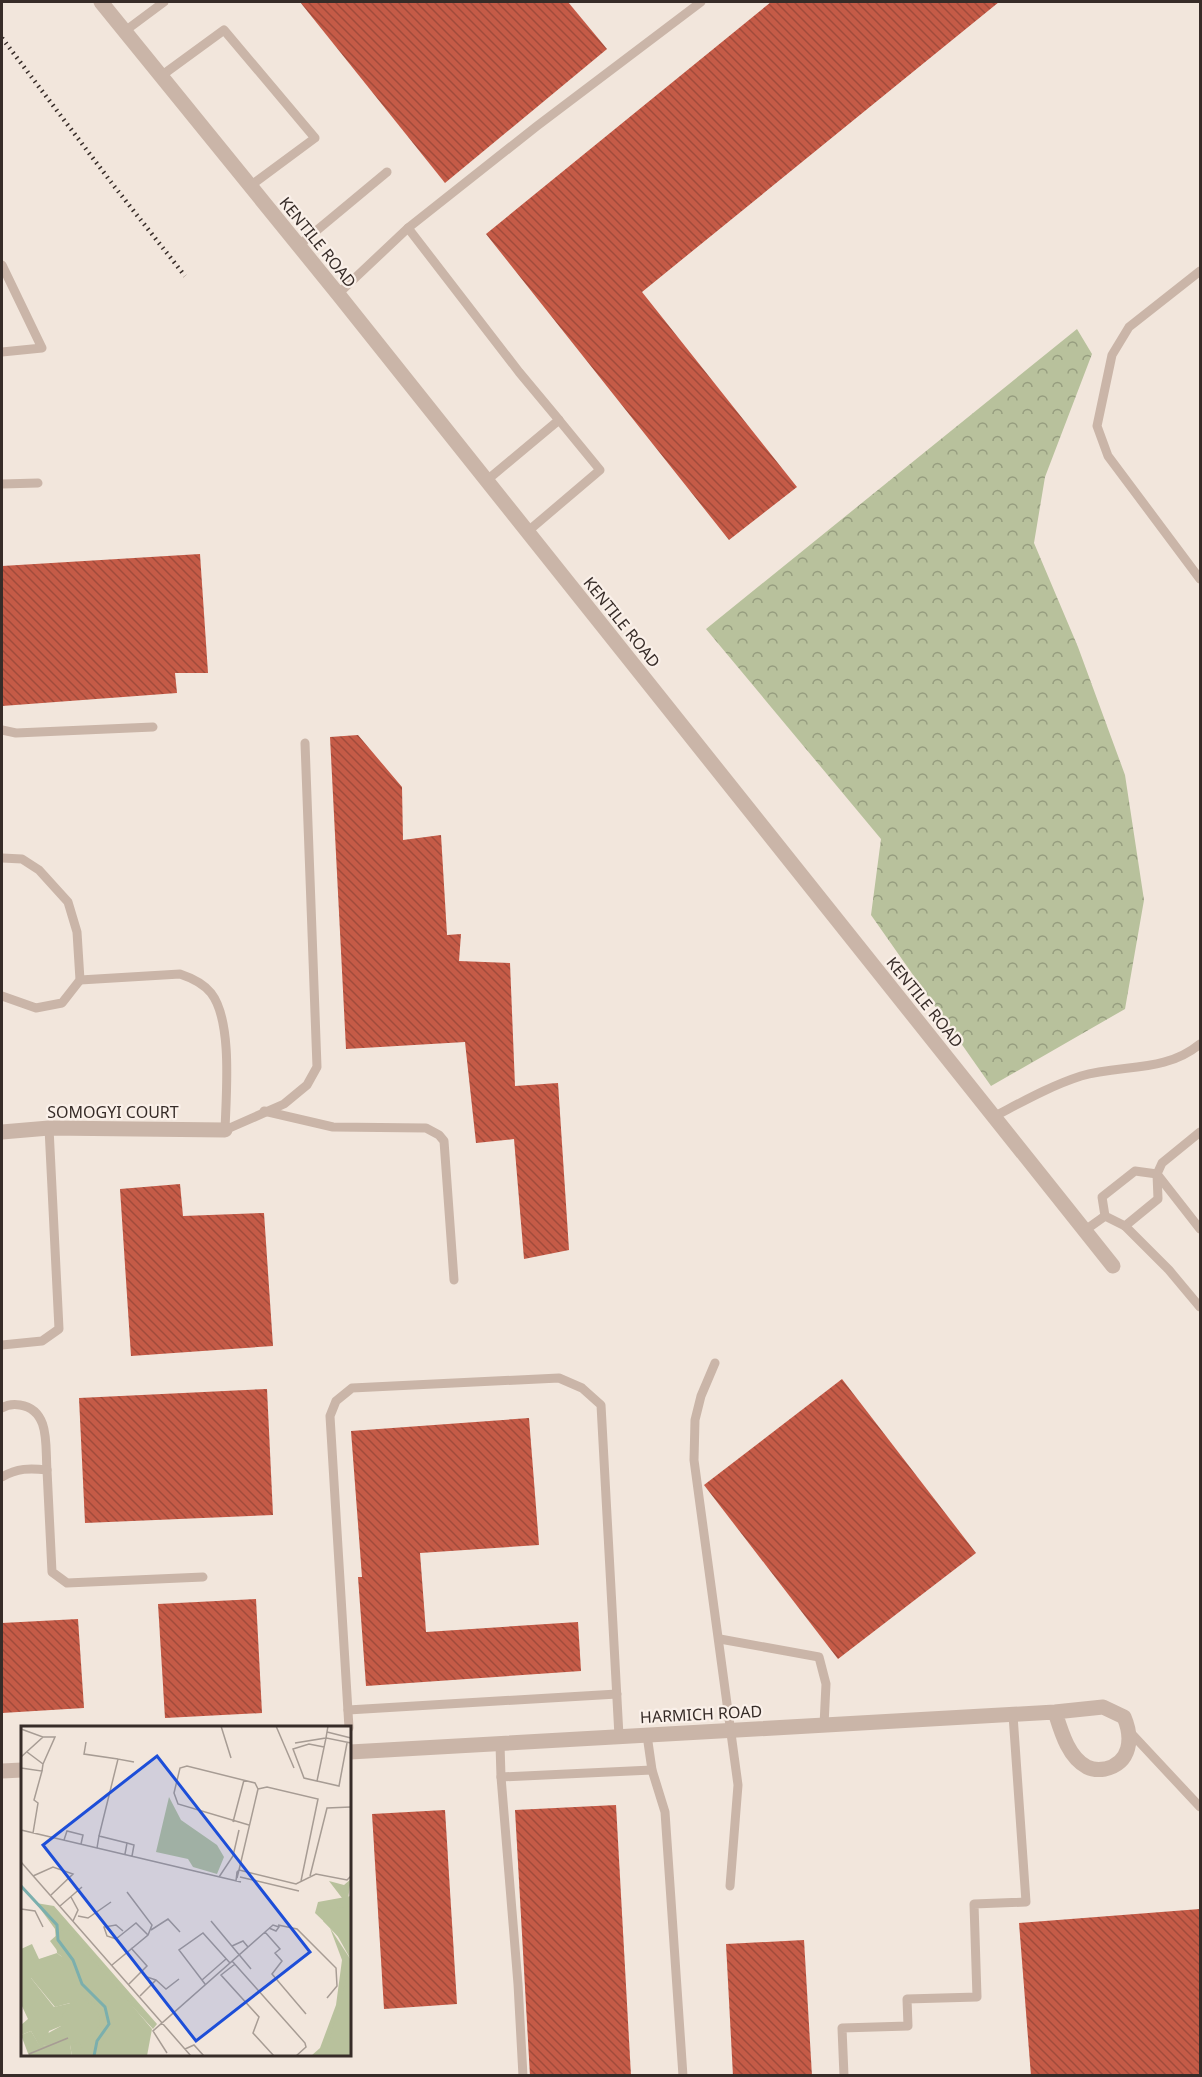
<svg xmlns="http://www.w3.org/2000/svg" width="1202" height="2077" viewBox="0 0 1202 2077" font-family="'Noto Sans',sans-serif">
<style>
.forest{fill:url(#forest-crowns)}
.building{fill:url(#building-back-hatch)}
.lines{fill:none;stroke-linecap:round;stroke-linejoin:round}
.lane{stroke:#cab5a8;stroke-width:9}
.street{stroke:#cab5a8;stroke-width:15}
.rail{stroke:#372c28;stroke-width:4.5;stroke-dasharray:1.5 4.5;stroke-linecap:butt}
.labels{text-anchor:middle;stroke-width:4.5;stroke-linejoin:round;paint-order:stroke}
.street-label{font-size:16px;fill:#372c28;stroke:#faf0e9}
.inset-river{fill:none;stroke:#7bafad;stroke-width:3}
.inset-road{fill:none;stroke:#a79c94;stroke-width:1.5}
.view{fill:#1d4ed8;fill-opacity:0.15;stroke:#1d4ed8;stroke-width:3}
.inset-edge{fill:none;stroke:#372c28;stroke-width:3}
</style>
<defs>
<pattern id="forest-crowns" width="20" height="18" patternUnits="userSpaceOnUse" patternTransform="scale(1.5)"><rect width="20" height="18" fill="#b8c19c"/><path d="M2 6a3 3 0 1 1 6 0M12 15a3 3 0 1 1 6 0" fill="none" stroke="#969d7f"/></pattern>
<pattern id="building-back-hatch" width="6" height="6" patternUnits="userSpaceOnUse" patternTransform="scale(1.5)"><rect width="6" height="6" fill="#c55b47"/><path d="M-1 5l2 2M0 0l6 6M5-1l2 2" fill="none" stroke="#a14b3b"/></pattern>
</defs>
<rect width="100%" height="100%" fill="#f2e6dc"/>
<polygon class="forest" points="1077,329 1092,354 1045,477 1034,543 1078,647 1125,775 1144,900 1125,1009 991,1086 871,915 881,839 706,629"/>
<g class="building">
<polygon points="300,2 568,2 607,49 445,183"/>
<polygon points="771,2 999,2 642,292 797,487 729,540 486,234"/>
<polygon points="200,554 208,673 175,673 177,693 2,706 2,566"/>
<polygon points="358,735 402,787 403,840 441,835 447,935 461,934 459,961 510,963 515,1086 558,1083 569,1250 524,1259 514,1139 476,1143 465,1042 346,1049 330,737"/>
<polygon points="180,1184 183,1216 264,1213 273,1346 131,1356 120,1189"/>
<polygon points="842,1379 976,1553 838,1659 704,1485"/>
<polygon points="267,1389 273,1515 85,1523 79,1398"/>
<polygon points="529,1418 539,1545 420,1553 426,1632 578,1622 581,1671 366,1686 358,1577 362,1577 351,1431"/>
<polygon points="256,1599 262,1713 165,1718 158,1604"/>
<polygon points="78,1619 84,1708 2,1713 2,1623"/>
<polygon points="616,1805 631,2076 530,2076 515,1810"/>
<polygon points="445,1810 457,2004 384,2009 372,1814"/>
<polygon points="1200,1909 1200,2076 1031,2076 1019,1923"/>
<polygon points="804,1940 812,2076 733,2076 726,1944"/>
</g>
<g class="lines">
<g class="lane">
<polyline points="125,31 164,2"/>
<polyline points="161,76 224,30 315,138 250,186"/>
<polyline points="408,228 537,126 701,2"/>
<polyline points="298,246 387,172"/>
<polyline points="2,265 42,348 2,352"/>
<polyline points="1200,271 1129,327 1112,355 1097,426 1108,456 1200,579"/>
<polyline points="338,294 408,228 519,372 559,420"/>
<polyline points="486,481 559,420 600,470 527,532"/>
<polyline points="2,484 38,483"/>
<polyline points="2,730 16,733 153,727"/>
<polyline points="2,858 22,859 39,870 68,902 77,932 80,980 62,1003 36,1008 2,996"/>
<path d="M80,980L180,974C192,978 203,983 211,993C233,1021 226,1096 225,1130L284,1104L307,1085L317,1067L305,743"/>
<polyline points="264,1111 333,1127 426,1128 439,1135 444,1141 454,1280"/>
<path d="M993,1117C1022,1102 1050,1086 1081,1076C1122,1064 1165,1073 1200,1044"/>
<polyline points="1200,1132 1162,1163 1157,1174 1200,1229"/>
<polygon points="1135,1171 1157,1174 1158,1199 1125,1226 1105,1216 1102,1197"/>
<polyline points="1125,1226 1169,1270 1200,1307"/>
<polyline points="1084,1231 1105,1216"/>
<polyline points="2,1345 42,1341 59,1329 49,1128"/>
<polyline points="715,1363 701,1396 695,1420 694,1460 738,1785 730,1886"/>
<path d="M2,1408C8,1404 13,1404 20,1405C51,1410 45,1447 47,1470"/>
<path d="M2,1477C17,1468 30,1468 47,1470L52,1572L67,1583L203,1577"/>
<polyline points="720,1639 819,1657 826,1684 824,1725"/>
<polyline points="348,1710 617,1694"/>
<polyline points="349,1728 330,1416 336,1401 352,1388 559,1378 582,1388 601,1405 619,1736"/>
<polyline points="1130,1732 1200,1807"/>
<polyline points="647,1735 652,1770 665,1812 683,2076"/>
<polyline points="500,1744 501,1777"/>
<polyline points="523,2076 518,1984 501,1777 652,1770"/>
<polyline points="844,2076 842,2028 908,2026 907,1999 977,1997 974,1904 1026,1902 1013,1715"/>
</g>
<g class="street">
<polyline points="101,2 338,294 1113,1266"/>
<polyline points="2,1132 49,1128 225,1130"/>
<path d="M350,1752L1055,1712L1103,1707L1124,1717C1133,1738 1131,1763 1105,1769C1099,1770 1093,1770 1087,1767C1068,1757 1061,1731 1055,1712"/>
<polyline points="2,1771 22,1770"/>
</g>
<polyline class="rail" points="2,38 114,186 185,276"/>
</g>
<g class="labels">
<g class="street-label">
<text transform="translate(318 242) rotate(51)" y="6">KENTILE ROAD</text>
<text transform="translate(622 622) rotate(51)" y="6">KENTILE ROAD</text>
<text transform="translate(925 1002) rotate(51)" y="6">KENTILE ROAD</text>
<text x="113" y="1118">SOMOGYI COURT</text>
<text transform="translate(701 1714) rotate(-3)" y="6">HARMICH ROAD</text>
</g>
</g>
<g transform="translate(21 1726)">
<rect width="330" height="330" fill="#f2e6dc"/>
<path d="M148,71L160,94L196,119L203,131L196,148L172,141L167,133L135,126ZM330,170V234L315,207L294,187L297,176ZM0,252H10L33,281L50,277L40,300L28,305L25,319L19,321L10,305L0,309V299L7,293L0,278Z" fill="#b8c19c"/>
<path d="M330,153L327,173L321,172L308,155L323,159ZM15,177L33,180L136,298L132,303L111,280L93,296L83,330H51L49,319L63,274L50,258L47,235L36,227L34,203ZM309,202L330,234V300L308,330H290L299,322L315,279L321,234Z" fill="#b8c19c"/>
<path d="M330,180V224L302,195L308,183ZM45,201L131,303L126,330H64L59,316L49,319L51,330H8L0,309L10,305L19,320L25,319L22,310L40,300V292L49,277L34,281L10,252H0V223L11,218L18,233L36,227L41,231L29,215ZM59,268L85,286L88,302L69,311L78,300L79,290ZM330,236V330H304Z" fill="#b8c19c" fill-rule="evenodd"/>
<path class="inset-river" d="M0,160L36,199L37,214L52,234L61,258L84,281L88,298L76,315L73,330"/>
<path class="inset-road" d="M200,0L210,32M255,0L273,42M307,0L305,12L330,17M0,3L22,11L0,31M306,6L330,12M65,16L63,28L97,33M274,17L305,12L296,55L283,52L272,23L288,18L303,21M6,26L22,38L21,45M22,38L34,11H22M0,42L21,45L13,74L17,77L12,107M296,55L318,60L326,17M237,63L246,61L297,73L280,155M212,96L223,54M228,99L157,78L153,67L159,42L166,40L234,57L237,63L218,144L275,158L295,148L326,154L330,150M0,104L220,156M78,110L97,33L113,36M43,114L46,105L62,109L60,118M76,122L78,110L106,117M104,128L106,117L113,119L111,130M0,136L170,330M12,150L32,141L52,148L30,169M289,150L306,82L330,81M198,151L212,130L218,104M219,151L278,165M215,155L216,146L218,144L216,152M50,171L57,184L52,195M39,180L61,161M0,183L14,185L22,201M57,190L67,192L90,176M190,195L230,243M257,199L276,203L315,242L316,260L306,272M130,204L147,193L159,206M102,205L95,199L83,201L86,210L95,213L115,197L127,209M244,206L259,223L254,227L261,235L251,248L285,288M211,220L222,215L227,221M211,235L284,317L285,321L275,330M214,238L200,249L238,291L232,307L253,330M91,239L127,209L131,199L106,166M181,254L205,233M108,258L126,240L110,222M184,258L158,224L182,207L209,237M130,259L126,251L135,254M119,270L135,254L145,263L158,253M164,323L173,319L183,330M146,327L132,305L252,199L258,201L255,205L248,202M8,328L47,312"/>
<path class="view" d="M136,30L289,226L175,315L22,119Z"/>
<rect width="330" height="330" class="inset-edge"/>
</g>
<rect width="1202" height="2077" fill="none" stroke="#372c28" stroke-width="6"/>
</svg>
